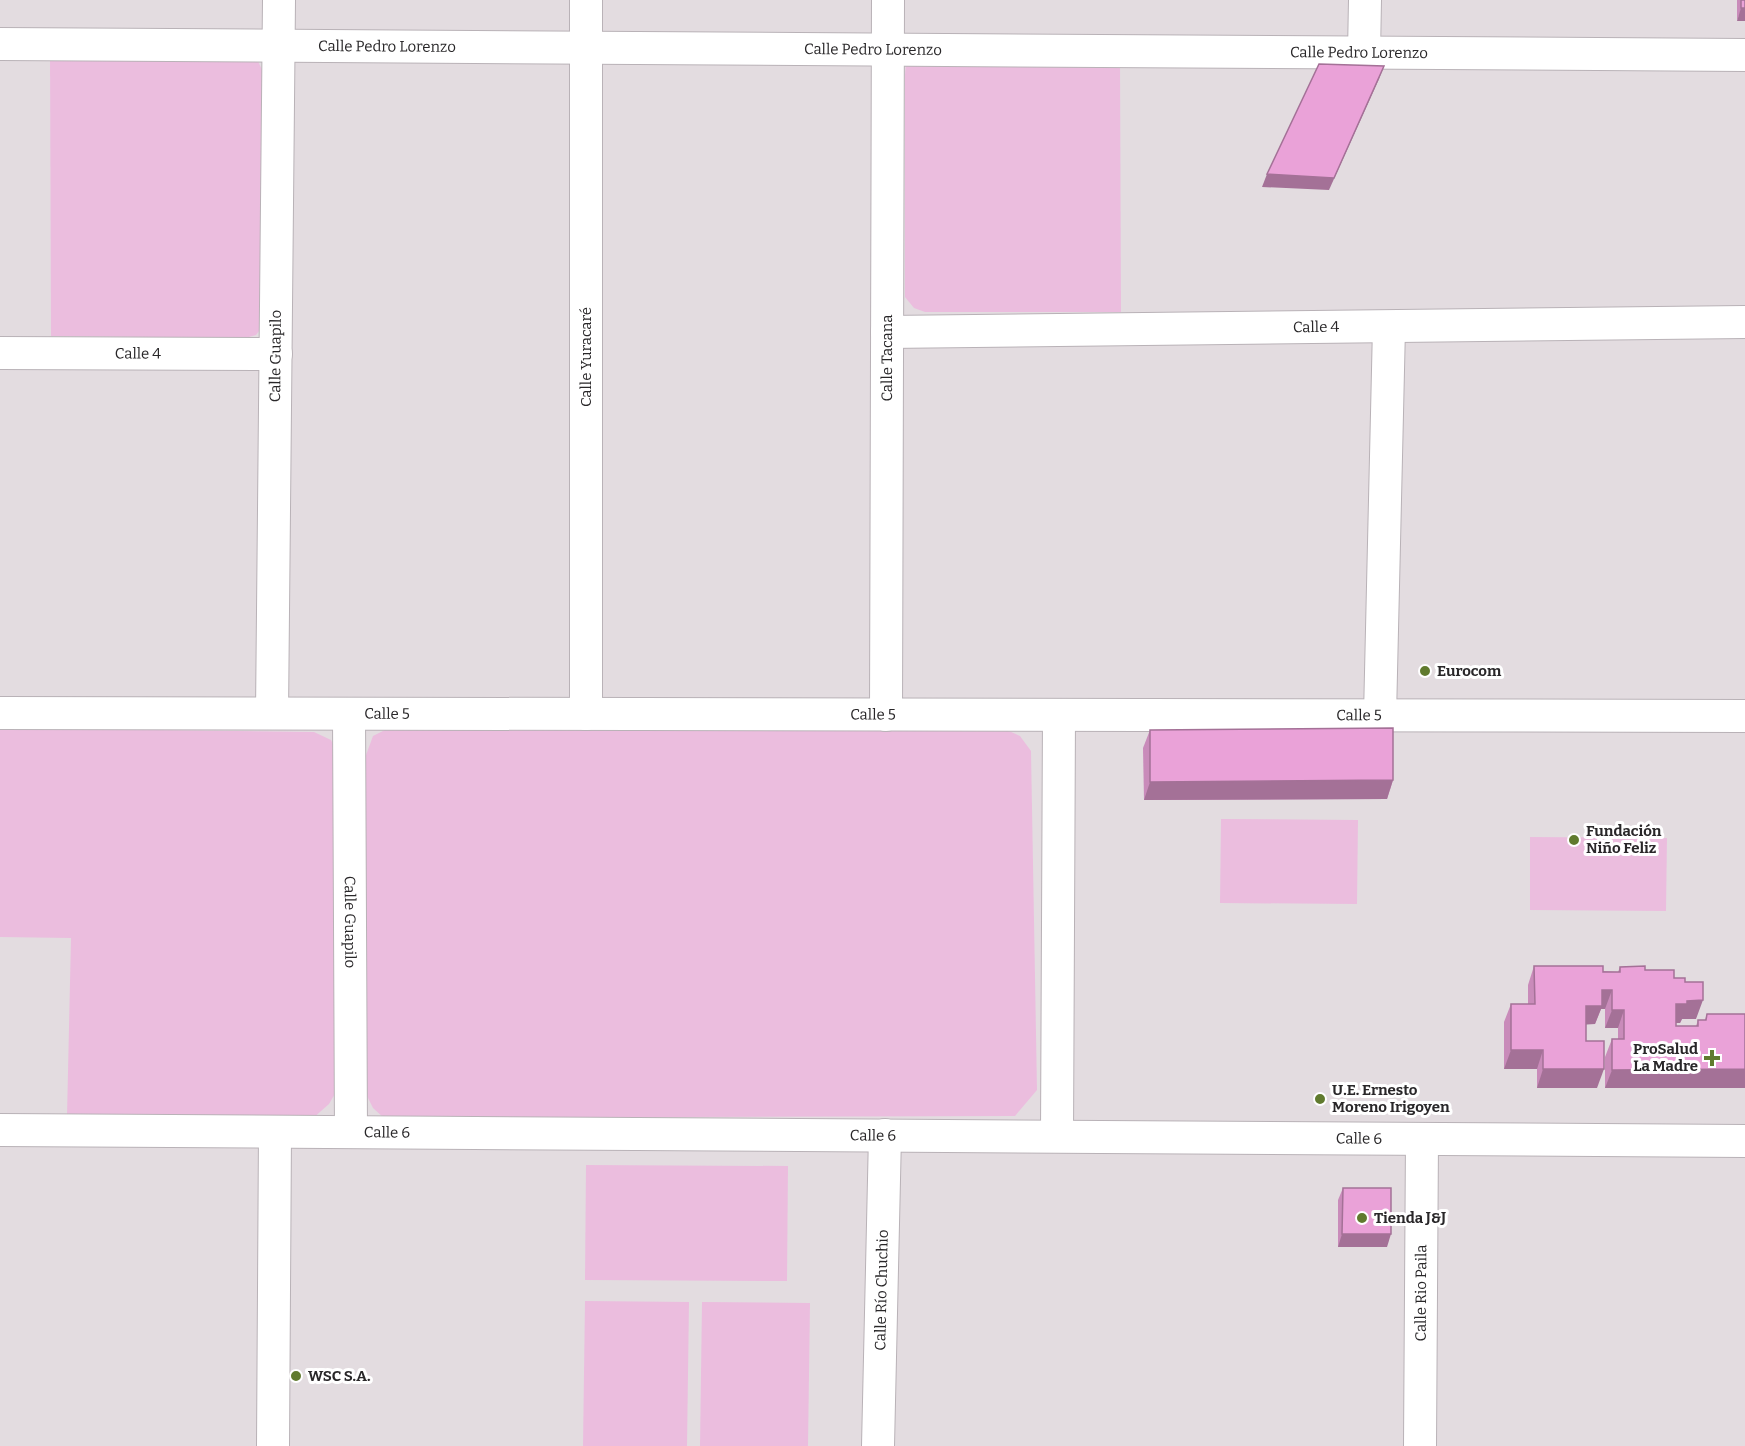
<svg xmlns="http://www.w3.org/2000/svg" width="1745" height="1446" viewBox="0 0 1745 1446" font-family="Bitter,serif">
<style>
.green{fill:#ebbdde}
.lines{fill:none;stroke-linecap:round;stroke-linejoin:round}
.street-casing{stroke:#b9b2b7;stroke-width:34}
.street{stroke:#fff;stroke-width:32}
.wall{fill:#c98bba}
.shaded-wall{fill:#a47197}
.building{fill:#eaa2d8;stroke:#a47197;stroke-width:1.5}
.poi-dot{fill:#607a2e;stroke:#fff;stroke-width:2}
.labels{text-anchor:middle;stroke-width:6;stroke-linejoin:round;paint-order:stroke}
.street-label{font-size:15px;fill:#292729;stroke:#fff}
.poi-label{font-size:15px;font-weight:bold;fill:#292729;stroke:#fff;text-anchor:start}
</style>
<rect width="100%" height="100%" fill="#e3dce0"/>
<g class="green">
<polygon points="50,50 257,59 263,72 263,326 256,335 245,338 51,336"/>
<polygon points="1120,60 1121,312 925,312 914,308 905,297 905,75 906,64"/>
<polygon points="391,727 1002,728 1020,736 1031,751 1037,1090 1015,1116 384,1118 373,1108 366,1094 366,755 373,736"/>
<polygon points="0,728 314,732 331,740 338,755 340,1085 329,1104 312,1119 67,1117 71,938 0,937"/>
<polygon points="1221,819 1358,820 1357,904 1220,903"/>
<polygon points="1530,837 1667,838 1666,911 1530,910"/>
<polygon points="586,1165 788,1166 787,1281 585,1280"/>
<polygon points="585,1301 689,1302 687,1446 583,1446"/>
<polygon points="702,1302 810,1303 808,1446 700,1446"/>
</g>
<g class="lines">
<g class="street-casing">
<g id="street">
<path id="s1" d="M0,44L1745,55"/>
<polyline points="1364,53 1365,0"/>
<path id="s2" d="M887,332L1745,322"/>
<path id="s3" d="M0,353L276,354"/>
<path id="s4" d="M0,713L1745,716"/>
<path id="s5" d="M272,713L279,0"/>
<path id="s6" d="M349,714L351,1132"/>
<polyline points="586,714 586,0"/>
<path id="s7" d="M886,715L888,0"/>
<polyline points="1380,716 1389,327"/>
<path id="s8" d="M0,1130L1745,1141"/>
<polyline points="1057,1136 1059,715"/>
<polyline points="273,1446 275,1132"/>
<path id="s9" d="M878,1446L885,1135"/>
<path id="s10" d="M1420,1446L1422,1139"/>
</g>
</g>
<use href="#street" class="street"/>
</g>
<g class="wall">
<polygon points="1737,0 1745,0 1737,21"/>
<polygon points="1150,730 1393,780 1387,799 1144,800 1143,748"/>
<polygon points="1534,966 1618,972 1620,967 1645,970 1674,978 1685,982 1696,1019 1682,1019 1680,1023 1676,1023 1676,1026 1696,1026 1698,1020 1705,1020 1707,1014 1745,1014 1745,1088 1605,1088 1605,1057 1612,1039 1618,1039 1618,1028 1605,1028 1605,1009 1601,1009 1595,1024 1586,1024 1586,1041 1597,1088 1537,1088 1537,1069 1504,1069 1504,1022 1511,1004 1528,1004 1528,985"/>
<polygon points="1343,1188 1387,1247 1338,1247 1338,1200"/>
</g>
<g class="shaded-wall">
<polygon points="1741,8 1745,8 1745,21 1737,21"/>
<polygon points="1384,66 1379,79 1329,190 1262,187 1267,174"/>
<polygon points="1393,780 1387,799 1144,800 1150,782"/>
<polygon points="1602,990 1612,990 1605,1009 1601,1009 1595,1024 1579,1025 1586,1006"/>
<polygon points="1703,1000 1696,1019 1682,1019 1680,1023 1670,1023 1676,1004 1687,1001"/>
<polygon points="1612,1010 1624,1010 1618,1028 1605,1028"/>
<polygon points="1511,1050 1543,1050 1537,1069 1504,1069"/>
<polygon points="1543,1069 1604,1069 1597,1088 1537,1088"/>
<polygon points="1745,1069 1745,1088 1605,1088 1612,1070"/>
<polygon points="1342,1234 1391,1234 1387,1247 1338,1247"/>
</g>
<g class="building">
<rect x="1741" y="0" width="4" height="8"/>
<polygon points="1319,64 1384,66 1334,178 1267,174"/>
<polygon points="1393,728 1393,780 1150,782 1150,730"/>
<polygon points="1534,966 1603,966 1603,972 1620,972 1620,967 1645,966 1645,970 1674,970 1674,978 1685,978 1685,982 1703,982 1703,1000 1687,1001 1687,1004 1676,1004 1676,1026 1698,1026 1698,1020 1706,1020 1707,1014 1745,1014 1745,1069 1612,1070 1612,1039 1624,1039 1624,1010 1612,1010 1612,990 1602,990 1602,1006 1586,1006 1586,1041 1604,1041 1604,1069 1543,1069 1543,1050 1511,1050 1511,1004 1535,1004"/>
<polygon points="1343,1188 1391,1188 1391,1234 1342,1234"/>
</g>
<g class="poi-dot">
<circle cx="1425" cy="671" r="6"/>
<circle cx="1574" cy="840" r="6"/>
<path d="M1709 1049h6v6h6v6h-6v6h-6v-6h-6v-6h6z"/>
<circle cx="1320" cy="1099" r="6"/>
<circle cx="1362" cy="1218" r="6"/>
<circle cx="296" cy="1376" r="6"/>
</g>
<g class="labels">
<g class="street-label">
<text dy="5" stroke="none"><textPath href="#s1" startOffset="387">Calle Pedro Lorenzo</textPath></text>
<text dy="5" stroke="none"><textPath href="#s1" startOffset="873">Calle Pedro Lorenzo</textPath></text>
<text dy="5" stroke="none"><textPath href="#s1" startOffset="1359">Calle Pedro Lorenzo</textPath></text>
<text dy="5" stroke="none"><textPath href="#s2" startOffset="429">Calle 4</textPath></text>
<text dy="5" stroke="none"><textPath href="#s3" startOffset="138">Calle 4</textPath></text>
<text dy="5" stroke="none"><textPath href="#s5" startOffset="357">Calle Guapilo</textPath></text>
<text transform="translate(586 357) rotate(-90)" y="5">Calle Yuracaré</text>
<text dy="5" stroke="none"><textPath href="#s7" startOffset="357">Calle Tacana</textPath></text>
<text dy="5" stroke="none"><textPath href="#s4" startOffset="387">Calle 5</textPath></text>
<text dy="5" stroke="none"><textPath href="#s4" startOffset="873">Calle 5</textPath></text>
<text dy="5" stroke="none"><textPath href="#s4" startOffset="1359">Calle 5</textPath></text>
<text dy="5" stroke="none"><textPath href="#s6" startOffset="208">Calle Guapilo</textPath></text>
<text dy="5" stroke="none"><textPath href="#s8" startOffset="387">Calle 6</textPath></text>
<text dy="5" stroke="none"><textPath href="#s8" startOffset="873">Calle 6</textPath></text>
<text dy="5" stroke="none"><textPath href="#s8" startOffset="1359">Calle 6</textPath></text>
<text dy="5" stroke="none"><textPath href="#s9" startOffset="156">Calle Río Chuchio</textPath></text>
<text dy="5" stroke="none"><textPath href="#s10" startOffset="153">Calle Rio Paila</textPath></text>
</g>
<g class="poi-label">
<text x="1437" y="676">Eurocom</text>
<text x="1586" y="836">Fundación<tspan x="1586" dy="17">Niño Feliz</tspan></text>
<text x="1698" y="1054" text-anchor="end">ProSalud<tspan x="1698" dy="17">La Madre</tspan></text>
<text x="1332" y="1095">U.E. Ernesto<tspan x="1332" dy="17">Moreno Irigoyen</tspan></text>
<text x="1374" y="1223">Tienda J&amp;J</text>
<text x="308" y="1381">WSC S.A.</text>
</g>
</g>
</svg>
